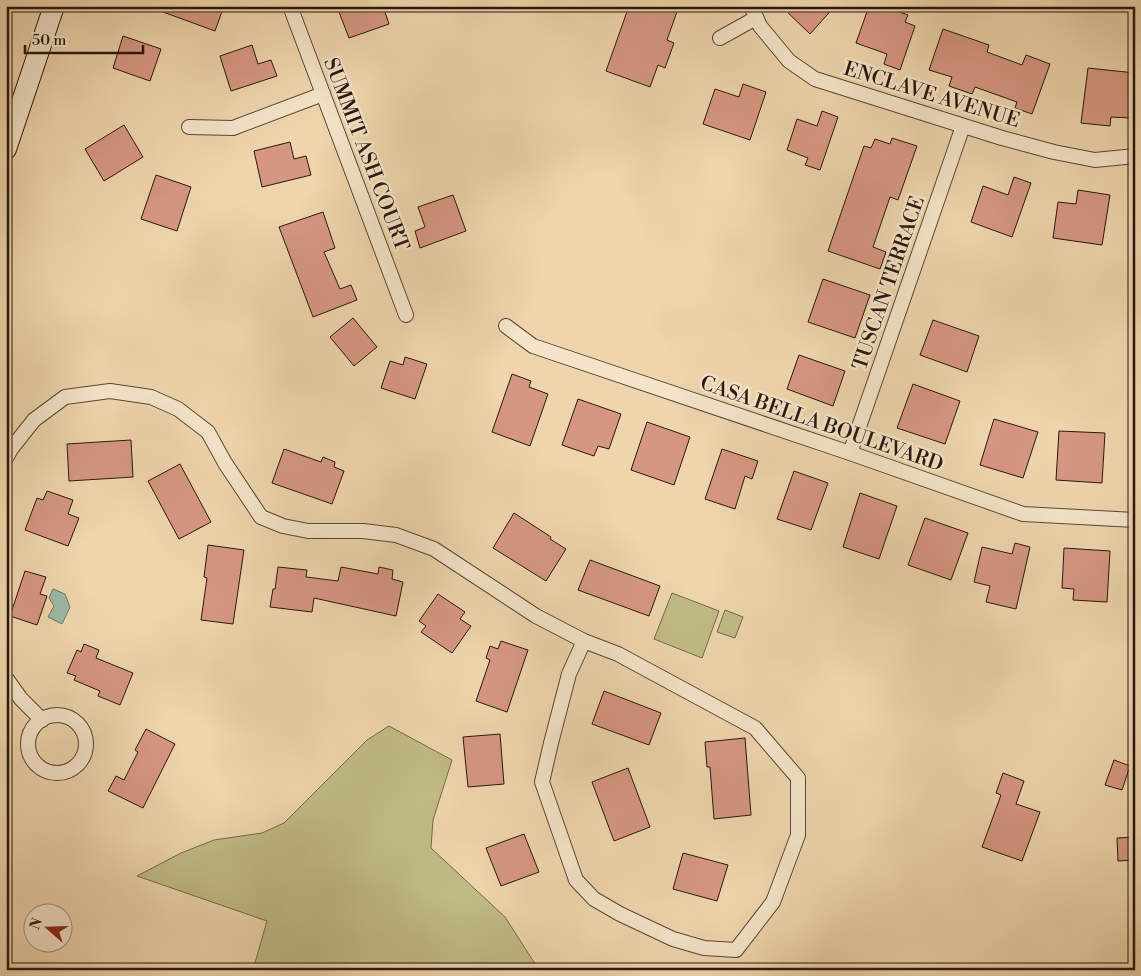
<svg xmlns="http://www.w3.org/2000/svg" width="1141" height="976" viewBox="0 0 1141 976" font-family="'Libre Bodoni',serif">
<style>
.green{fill:#c0bb84;stroke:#74694a}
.water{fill:#9bb9a4;stroke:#6d7868}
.building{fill:#d69782;stroke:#29170f}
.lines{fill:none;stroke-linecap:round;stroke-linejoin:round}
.street-casing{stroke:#5a4636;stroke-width:16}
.secondary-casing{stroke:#29170f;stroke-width:22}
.street{stroke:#f4e4c9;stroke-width:14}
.secondary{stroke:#f4e4c9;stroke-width:20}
.labels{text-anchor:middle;stroke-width:5;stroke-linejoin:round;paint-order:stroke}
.street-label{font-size:20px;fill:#29170f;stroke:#f4e4c9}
</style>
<rect width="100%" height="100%" fill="#eed5ac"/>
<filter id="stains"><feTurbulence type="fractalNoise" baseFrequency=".004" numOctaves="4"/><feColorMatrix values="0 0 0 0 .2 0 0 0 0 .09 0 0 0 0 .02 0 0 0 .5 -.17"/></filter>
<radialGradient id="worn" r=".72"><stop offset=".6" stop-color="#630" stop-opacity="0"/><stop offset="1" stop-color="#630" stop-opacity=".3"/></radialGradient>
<g class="green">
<polygon points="672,593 719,611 702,658 654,639"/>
<polygon points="725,610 743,617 735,638 717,632"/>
<polygon points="389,726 452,760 433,820 431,848 505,917 539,970 253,970 267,921 137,876 181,853 214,840 262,833 284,823 367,740"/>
</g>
<polygon class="water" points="53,589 65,594 70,607 62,624 48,617 54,606 49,598"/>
<g class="building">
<polygon points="153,6 224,6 215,31 152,8"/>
<polygon points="355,6 383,6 389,24 349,38 339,12"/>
<polygon points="629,6 679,6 667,40 674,43 665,68 658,65 650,87 606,71"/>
<polygon points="781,6 835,6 810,34"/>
<polygon points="869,6 883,6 908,15 905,22 915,26 900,70 884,64 887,54 856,43"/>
<polygon points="943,29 989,45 987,52 1022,65 1026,55 1050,64 1032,114 1015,108 1017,102 975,87 972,94 949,86 952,77 929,70"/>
<polygon points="123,36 161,49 150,81 113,68"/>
<polygon points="252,45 258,64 271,60 277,76 231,91 220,56"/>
<polygon points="1088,68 1135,73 1131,118 1111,117 1110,126 1081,123"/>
<polygon points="743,84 766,92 750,140 703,124 715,89 739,97"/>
<polygon points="822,111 838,117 820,170 805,165 808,158 787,150 797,119 817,126"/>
<polygon points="124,125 143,157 104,181 85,149"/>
<polygon points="892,138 917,146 898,200 890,197 873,247 886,252 880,269 828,251 864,146 871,148 875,139 890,144"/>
<polygon points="290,142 294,159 306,156 311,175 262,187 254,151"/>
<polygon points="156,175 191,187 177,231 141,219"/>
<polygon points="1014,177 1031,183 1012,237 971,222 983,186 1008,195"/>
<polygon points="1078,190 1110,195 1102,245 1053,238 1058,202 1076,204"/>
<polygon points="453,195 466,231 420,248 415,231 425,227 418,207"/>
<polygon points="323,212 335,248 324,252 340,289 351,285 357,300 313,317 279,227"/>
<polygon points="823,279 870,295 855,338 808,322"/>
<polygon points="353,318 377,347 354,366 330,337"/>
<polygon points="933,320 979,336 967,372 920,355"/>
<polygon points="799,355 845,371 833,406 787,389"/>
<polygon points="405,357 427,364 415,399 381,388 390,361 403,365"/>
<polygon points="512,374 531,381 529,387 548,394 530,446 492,432"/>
<polygon points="913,384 960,401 945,444 897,428"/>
<polygon points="578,399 621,414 609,449 598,446 594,456 562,445"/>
<polygon points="994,419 1038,432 1023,478 980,465"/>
<polygon points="647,422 690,437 674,485 631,470"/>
<polygon points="1059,431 1105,433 1102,483 1056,480"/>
<polygon points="131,440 133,477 69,481 67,444"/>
<polygon points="284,449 321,462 323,457 335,462 334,467 344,471 332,504 272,483"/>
<polygon points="722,449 758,461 752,479 745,476 735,509 705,499"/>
<polygon points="180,464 211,522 179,539 148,481"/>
<polygon points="794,471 828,483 811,530 777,519"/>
<polygon points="47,491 73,500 68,514 79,518 68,546 25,530 37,498 43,500"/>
<polygon points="860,493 897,506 879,559 843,547"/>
<polygon points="514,513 551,537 550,539 566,549 546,581 493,548"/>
<polygon points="925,518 968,533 951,580 908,565"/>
<polygon points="1015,543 1030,547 1016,609 986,602 990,586 974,582 982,547 1012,554"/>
<polygon points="208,545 244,550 233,624 201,620 207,578 204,577"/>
<polygon points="1064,548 1110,551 1107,602 1073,600 1074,589 1062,588"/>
<polygon points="590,560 660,586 649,616 578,590"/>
<polygon points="278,567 307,570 306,577 338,581 341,567 378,574 379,567 393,570 392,579 403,582 396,616 314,598 312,612 270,607 273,589 275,589"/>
<polygon points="25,571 46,577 40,594 47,596 37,625 10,616"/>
<polygon points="438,594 465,612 460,619 471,626 452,653 421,632 426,626 419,621"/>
<polygon points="501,641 528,650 507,712 476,701 490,660 486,658 490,646 498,649"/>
<polygon points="84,644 99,650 96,658 133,673 120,705 98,696 100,691 74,680 76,676 67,673 77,650 81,652"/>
<polygon points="604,691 661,713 649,745 592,724"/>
<polygon points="146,729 175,744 143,808 108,791 116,776 124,780 138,752 135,750"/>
<polygon points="500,734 504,784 468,787 463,737"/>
<polygon points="745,738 751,815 714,819 710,767 707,767 705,742"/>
<polygon points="1114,760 1130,766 1122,790 1105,785"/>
<polygon points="628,768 650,827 614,841 592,782"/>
<polygon points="1003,773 1024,781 1016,804 1040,812 1022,861 982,847 1001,795 996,793"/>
<polygon points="524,834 539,872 501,886 486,848"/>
<polygon points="1135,837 1135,860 1118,861 1117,838"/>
<polygon points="683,853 728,865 717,901 673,889"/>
</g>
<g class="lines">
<g class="street-casing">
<g id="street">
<polyline points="290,6 406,315"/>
<polyline points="751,6 760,26 789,61 815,79 1002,138 1054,152 1095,160 1135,156"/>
<polyline points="720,38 756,18"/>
<polyline points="189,127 233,128 323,94"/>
<polyline points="506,326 533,346 850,453 1023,514 1135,520"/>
<polyline points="850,453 963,126"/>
<polyline points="6,458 11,449 34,420 65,397 110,391 151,397 178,409 208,432 225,463 261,517 283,526 308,531 363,531 396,535 434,549 536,616 584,641 618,654 755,728 798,778 798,835 773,902 736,950 704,948 673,939 620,914 594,899 576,880 542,782 551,743 569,674 584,641"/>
<polyline points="6,678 21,699 42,720"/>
<circle cx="57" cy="744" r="29"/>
</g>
</g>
<g class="secondary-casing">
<polyline id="secondary" points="6,149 54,6"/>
</g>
<use href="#street" class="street"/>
<use href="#secondary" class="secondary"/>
</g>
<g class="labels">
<g class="street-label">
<text transform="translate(932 94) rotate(17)" y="7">ENCLAVE AVENUE</text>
<text transform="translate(367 154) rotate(69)" y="7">SUMMIT ASH COURT</text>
<text transform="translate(888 283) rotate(-71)" y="7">TUSCAN TERRACE</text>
<text transform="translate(822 423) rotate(19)" y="7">CASA BELLA BOULEVARD</text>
</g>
</g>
<rect width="1141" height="976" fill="none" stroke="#eed5ac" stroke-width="25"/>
<rect x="8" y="8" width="1126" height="961" fill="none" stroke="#29170f" stroke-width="2.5"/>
<rect x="12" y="12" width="1116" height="951" fill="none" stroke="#29170f"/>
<g transform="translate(48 928) rotate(290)"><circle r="24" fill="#f4e4c9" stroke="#a3927f"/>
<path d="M0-4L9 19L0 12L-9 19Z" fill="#8f2418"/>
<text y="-8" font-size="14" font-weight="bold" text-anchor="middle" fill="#29170f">N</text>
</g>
<path d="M25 45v8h118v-8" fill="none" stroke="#29170f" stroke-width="2.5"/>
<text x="32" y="45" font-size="15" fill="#29170f" stroke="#f4e4c9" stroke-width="4" paint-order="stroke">50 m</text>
<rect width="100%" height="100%" filter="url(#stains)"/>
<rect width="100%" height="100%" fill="url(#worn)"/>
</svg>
